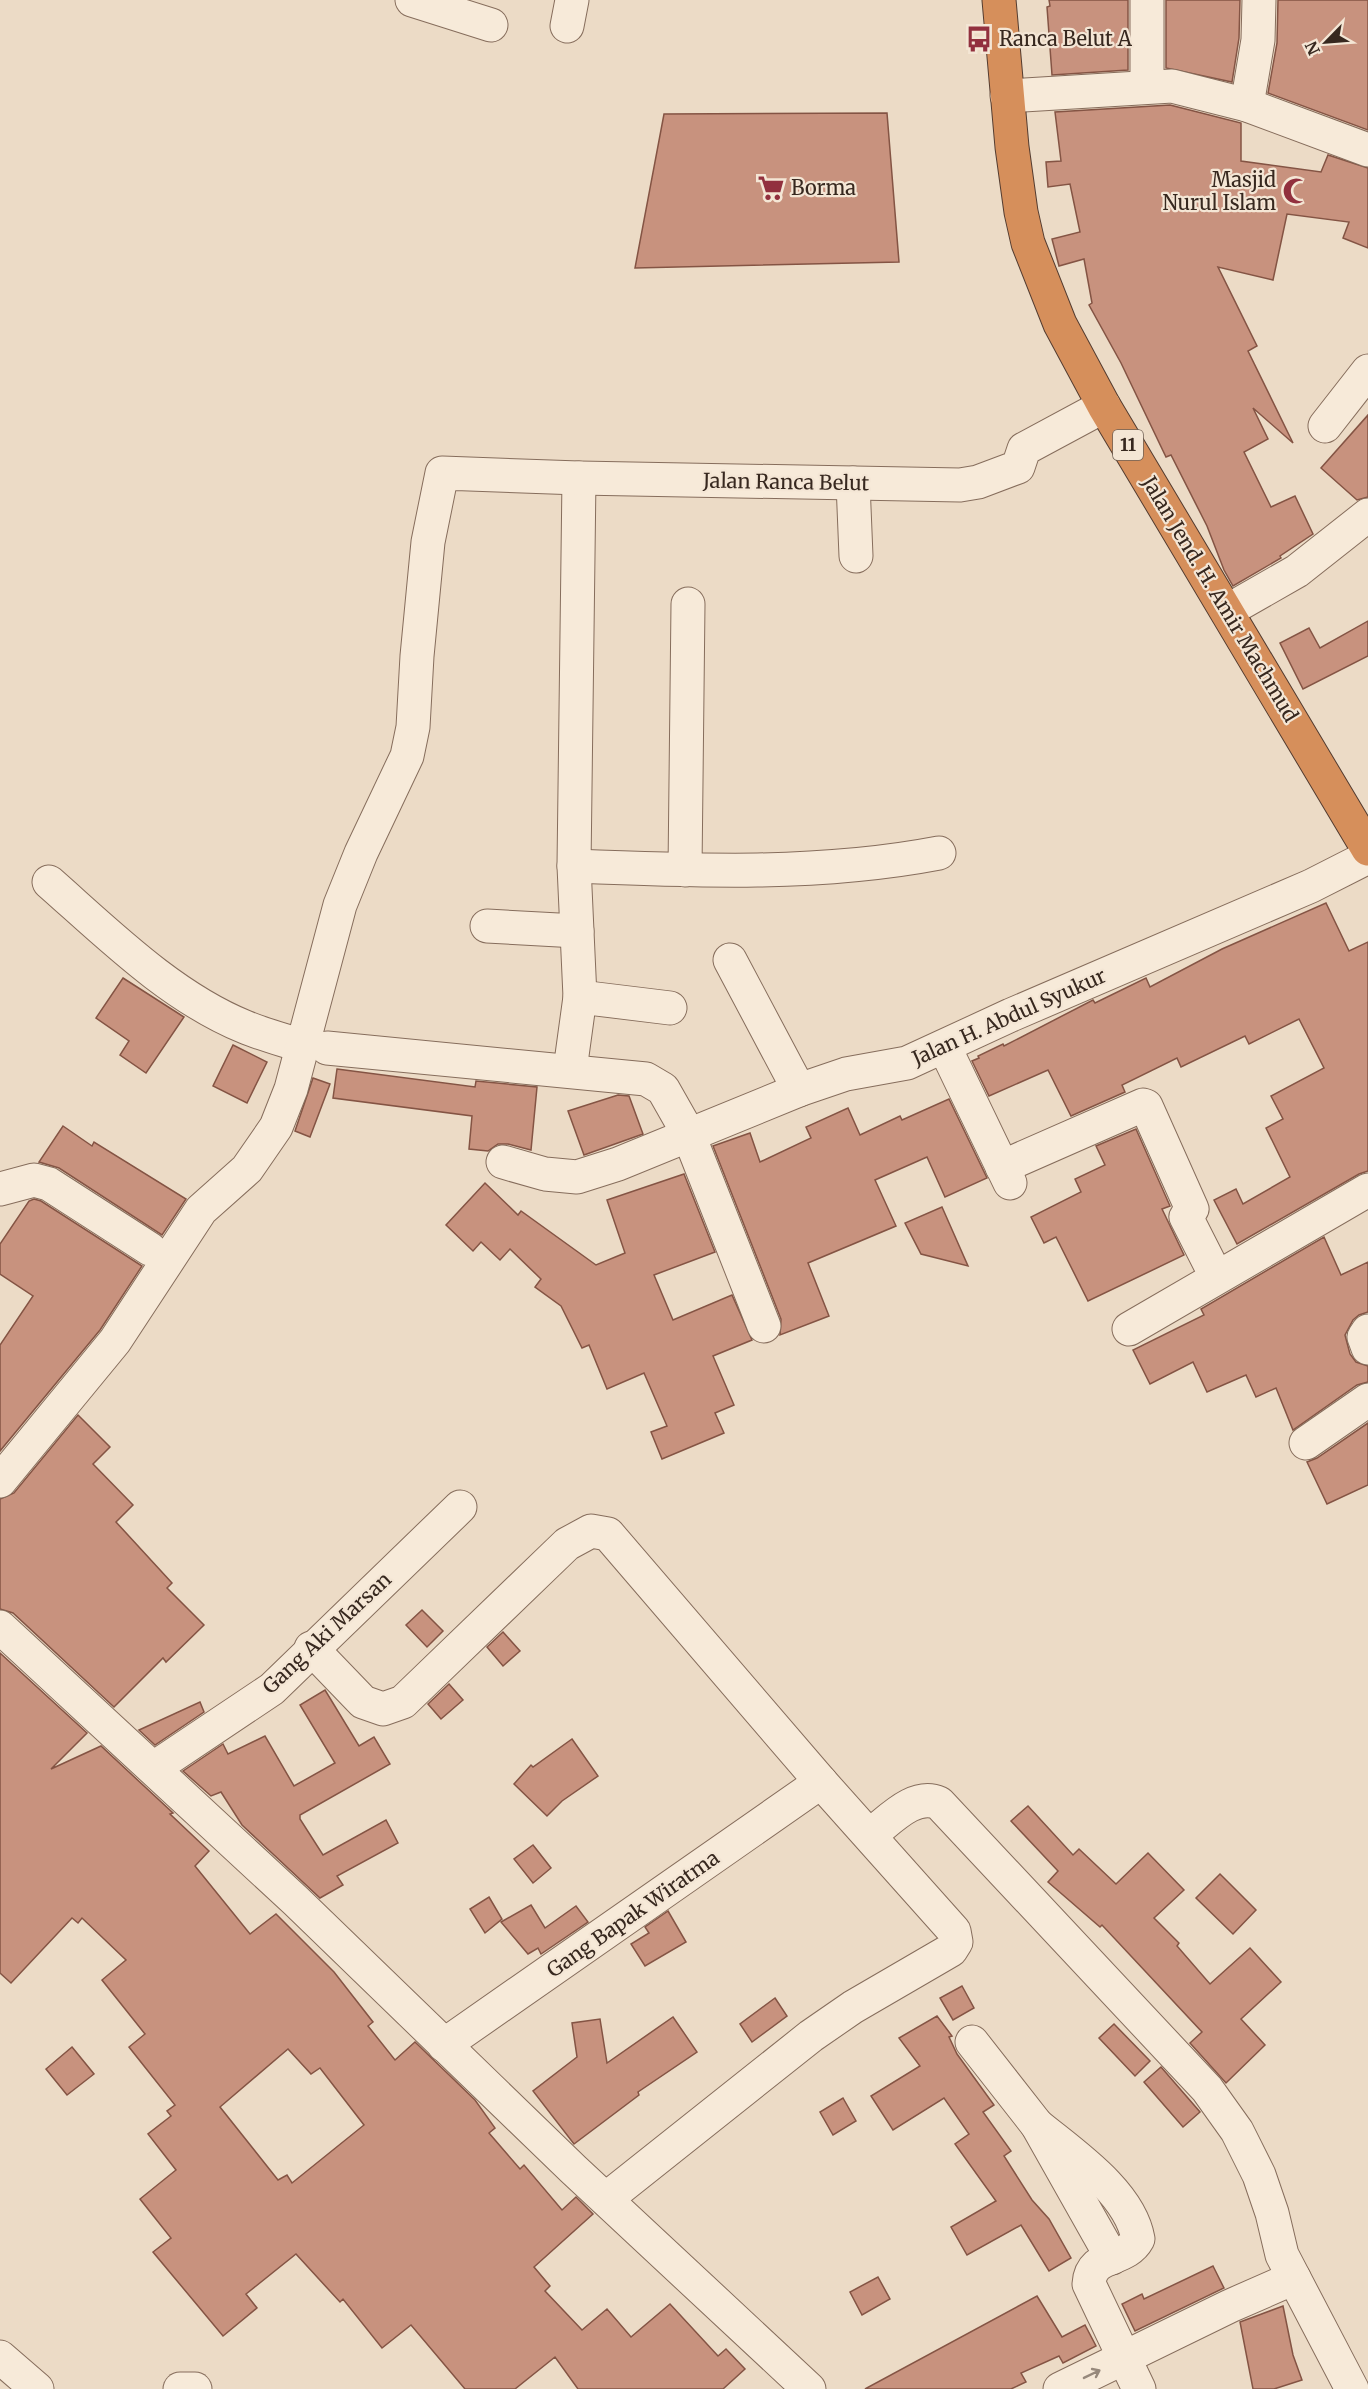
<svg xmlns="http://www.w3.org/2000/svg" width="1368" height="2389" viewBox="0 0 1368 2389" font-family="Merriweather,serif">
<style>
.building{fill:#c8927e;stroke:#845444;stroke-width:1.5;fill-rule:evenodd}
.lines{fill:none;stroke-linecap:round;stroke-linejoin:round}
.minor-casing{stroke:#866d5c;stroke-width:35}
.highway-casing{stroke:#543c30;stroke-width:35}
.minor{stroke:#f7ead9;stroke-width:33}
.highway{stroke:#d68f5b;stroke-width:33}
.oneway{stroke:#97897c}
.labels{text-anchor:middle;stroke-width:4.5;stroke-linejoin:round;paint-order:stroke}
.shield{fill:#f4e6d5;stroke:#706156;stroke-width:1.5}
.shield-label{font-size:18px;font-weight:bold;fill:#37281f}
.poi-label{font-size:20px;fill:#37281f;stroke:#f4e6d5;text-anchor:start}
.street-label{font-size:20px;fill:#37281f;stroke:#f4e6d5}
</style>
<rect width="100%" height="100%" fill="#ecdbc6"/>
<g class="building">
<polygon points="1049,0 1128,0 1128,70 1052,75 1047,7 1050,6"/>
<polygon points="1166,0 1240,0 1239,38 1232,82 1166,68"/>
<polygon points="1278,0 1368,0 1368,130 1268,93 1277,43"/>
<polygon points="1170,105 1241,123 1241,161 1321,172 1328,155 1368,168 1368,248 1343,238 1349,222 1287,214 1273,280 1218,267 1257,346 1248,351 1293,443 1253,408 1268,439 1244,452 1271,507 1295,496 1313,534 1280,556 1281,558 1233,586 1224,570 1207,526 1171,455 1166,457 1121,363 1089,305 1092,303 1084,259 1059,266 1052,239 1080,232 1070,184 1048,187 1046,162 1061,161 1055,112"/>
<polygon points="887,113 899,262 635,268 664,114"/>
<polygon points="1368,415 1368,497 1357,500 1321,468"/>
<polygon points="1368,621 1368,656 1303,689 1280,643 1309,628 1320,648"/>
<polygon points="1326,903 1349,951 1368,942 1368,1171 1359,1174 1237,1244 1214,1200 1236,1189 1243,1204 1290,1177 1266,1128 1283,1119 1271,1096 1324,1068 1299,1019 1249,1044 1245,1036 1181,1067 1177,1058 1122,1085 1125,1092 1071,1116 1048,1070 989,1096 972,1061 979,1058 978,1056 1003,1044 1004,1046 1093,1000 1095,1003 1146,978 1150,987 1222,949"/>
<polygon points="123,978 184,1017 146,1073 120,1055 129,1041 96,1018"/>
<polygon points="233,1045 267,1062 247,1103 213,1086"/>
<polygon points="337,1069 475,1087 476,1081 537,1087 531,1150 508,1144 498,1144 488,1151 469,1149 472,1116 333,1098"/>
<polygon points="313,1078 330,1084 310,1137 295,1131"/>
<polygon points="618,1095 629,1096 643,1134 584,1155 568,1111"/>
<polygon points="949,1099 987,1178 945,1197 927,1157 875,1180 896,1226 808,1263 829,1316 780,1335 781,1319 713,1146 750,1133 760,1162 811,1138 806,1127 848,1108 860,1135 900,1116 902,1120"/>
<polygon points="63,1126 92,1146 94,1142 186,1199 162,1235 59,1168 39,1162"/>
<polygon points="1136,1129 1170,1206 1162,1209 1184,1255 1088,1301 1056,1237 1044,1243 1031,1217 1081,1192 1075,1179 1105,1165 1096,1146"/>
<polygon points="684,1174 715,1252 654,1275 673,1320 732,1295 752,1340 713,1356 734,1405 715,1413 724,1433 662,1459 651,1432 667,1426 644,1373 607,1389 589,1345 582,1348 561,1306 535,1287 541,1279 510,1249 500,1260 481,1242 473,1251 446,1225 485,1183 518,1215 521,1211 596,1265 625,1253 607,1200"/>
<polygon points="34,1199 41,1201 142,1266 100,1330 0,1451 0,1345 33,1296 0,1274 0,1244 29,1201"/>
<polygon points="942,1207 968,1266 921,1254 905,1223"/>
<polygon points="1324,1237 1341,1275 1368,1262 1368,1312 1359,1315 1353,1320 1345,1335 1350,1354 1356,1362 1368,1366 1368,1382 1357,1385 1293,1430 1276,1388 1256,1397 1246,1375 1207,1392 1193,1362 1150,1384 1133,1350 1204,1315 1201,1309"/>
<polygon points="78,1415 110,1447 93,1464 133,1505 116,1522 172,1583 167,1588 204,1625 166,1662 163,1658 114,1707 13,1613 0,1609 0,1499 14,1493"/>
<polygon points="1368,1423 1368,1485 1327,1504 1307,1462 1317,1458"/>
<polygon points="422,1610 443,1631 427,1647 406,1625"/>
<polygon points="503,1632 520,1651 503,1666 487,1647"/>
<path d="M0,1653L87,1733L51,1769L101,1746L173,1813L170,1814L209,1851L195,1866L250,1934L276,1914L334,1972L373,2022L368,2026L395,2060L415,2042L475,2100L495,2128L489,2133L520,2169L524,2165L562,2210L576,2197L593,2214L534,2267L550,2286L545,2291L582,2330L607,2309L631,2337L670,2304L718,2356L726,2349L745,2369L723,2389H578L555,2357L515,2389H465L411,2325L382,2348L343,2299L340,2302L296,2254L246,2294L257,2308L223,2336L153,2252L171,2238L140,2199L176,2170L148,2134L171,2116L167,2111L175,2105L129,2047L145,2034L102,1980L126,1960L82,1918L78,1923L72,1918L11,1983L0,1973ZM288,2049L311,2074L320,2068L364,2125L292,2183L287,2175L278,2180L220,2107Z"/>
<polygon points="449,1684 463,1700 441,1719 428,1704"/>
<polygon points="325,1690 359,1746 374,1737 390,1764 300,1815 300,1819 323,1855 386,1820 398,1843 337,1876 343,1885 320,1898 242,1825 221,1792 211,1796 183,1771 223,1744 228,1754 265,1736 294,1786 335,1763 300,1705"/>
<polygon points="200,1702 204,1712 155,1745 139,1730"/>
<polygon points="572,1739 598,1776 562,1801 547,1816 514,1784 531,1765 533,1767"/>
<polygon points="1028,1806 1073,1855 1079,1849 1116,1884 1148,1853 1184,1890 1154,1918 1179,1943 1177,1946 1210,1984 1250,1948 1281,1982 1241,2019 1265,2045 1226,2083 1190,2043 1202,2032 1102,1925 1100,1927 1048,1882 1058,1871 1011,1821"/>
<polygon points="533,1845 551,1868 533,1883 514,1859"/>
<polygon points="1220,1874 1256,1910 1233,1934 1196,1898"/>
<polygon points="489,1897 502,1919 485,1933 470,1909"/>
<polygon points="531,1905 545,1928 576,1906 588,1922 541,1954 538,1948 528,1954 501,1922"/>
<polygon points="668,1911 686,1942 645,1966 631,1944 649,1933 645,1927"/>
<polygon points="962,1986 974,2008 953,2020 940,1998"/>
<polygon points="775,1998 787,2016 752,2042 740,2024"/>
<polygon points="937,2016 952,2036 949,2037 957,2054 994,2105 983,2112 1011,2151 1004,2156 1032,2200 1049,2219 1071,2258 1049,2271 1021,2225 967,2255 951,2227 996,2201 955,2144 969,2134 944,2098 893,2130 871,2096 920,2066 899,2038"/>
<polygon points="673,2017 697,2052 638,2092 639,2095 574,2144 533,2091 577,2057 572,2023 600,2019 607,2063"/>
<polygon points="1114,2024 1150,2061 1135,2076 1099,2038"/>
<polygon points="72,2047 94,2074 67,2095 46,2069"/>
<polygon points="1161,2067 1200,2112 1183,2127 1144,2082"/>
<polygon points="843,2098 856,2121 833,2135 820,2112"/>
<polygon points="1213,2266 1224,2288 1135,2331 1122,2304 1142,2294 1144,2299"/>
<polygon points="878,2277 890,2299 862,2315 850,2292"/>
<polygon points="1037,2296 1062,2337 1085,2325 1096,2346 1063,2363 1059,2356 1021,2373 1026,2382 1011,2389 865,2389"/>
<polygon points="1283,2306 1293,2355 1302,2380 1274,2389 1253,2389 1240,2322"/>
</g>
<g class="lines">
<g class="minor-casing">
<g id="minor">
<polyline points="412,0 491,25"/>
<polyline points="567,26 572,0"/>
<polyline points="1147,85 1147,0"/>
<polyline points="1007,96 1172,86 1247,105 1368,150"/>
<polyline points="1247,105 1258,40 1259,0"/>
<polyline points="1325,426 1368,371"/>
<polyline points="853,483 856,556"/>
<polyline points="1227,611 1297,571 1368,515"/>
<path d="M574,866C696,871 819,876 939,853"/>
<polyline points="685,870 688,604"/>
<path d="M49,882C108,934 171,997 245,1027C264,1035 284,1040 302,1046"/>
<polyline points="487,926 577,931"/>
<polyline points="730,960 799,1090"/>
<polyline points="580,997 670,1008"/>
<polyline points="327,1048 646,1079 663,1089 688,1133 764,1326"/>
<polyline points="945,1048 1010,1183"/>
<polyline points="570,1070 580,997 574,866 579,478"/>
<polyline points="503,1162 545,1174 577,1177 618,1164 799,1090 846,1074 907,1063 1011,1015 1311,886 1368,857"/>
<polyline points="1002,1167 1143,1105 1146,1106 1192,1209 1186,1217 1216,1276"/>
<polyline points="0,1189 34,1180 49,1184 150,1249"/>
<polyline points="1129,1329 1368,1190"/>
<polyline points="1368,1331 1364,1337 1368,1348"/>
<polyline points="1306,1443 1368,1400"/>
<polyline points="0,1481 115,1341 201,1210 247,1169 276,1127 291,1089 340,905 361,853 407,756 413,727 417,656 428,542 442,473 579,478 960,485 978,482 1018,467 1024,449 1104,406"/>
<polyline points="0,1627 296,1901 573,2169 809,2389"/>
<polyline points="311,1648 363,1702 383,1709 403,1702 567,1544 591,1531 608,1534 821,1782 954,1931 956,1942 951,1950 853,2007 811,2036 606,2199"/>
<polyline points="154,1768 272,1689 460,1507"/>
<path d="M870,1835C889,1821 914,1792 939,1803L1207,2089L1237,2131L1259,2175L1272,2213L1282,2255L1352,2389"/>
<polyline points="972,2042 1037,2125 1112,2258"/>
<polyline points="444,2045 821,1782"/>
<path d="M1037,2125C1071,2153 1130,2192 1138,2239C1125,2263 1091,2252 1089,2284L1139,2389"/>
<polyline points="0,2357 37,2389"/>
<polyline points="180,2389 195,2389"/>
<polyline points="1060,2389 1230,2306 1294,2278"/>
</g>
</g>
<g class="highway-casing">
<polyline id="highway" points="999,0 1012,147 1021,212 1028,243 1060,324 1104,406 1368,849"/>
</g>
<use href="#minor" class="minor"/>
<use href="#highway" class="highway"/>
</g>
<defs><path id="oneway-shaft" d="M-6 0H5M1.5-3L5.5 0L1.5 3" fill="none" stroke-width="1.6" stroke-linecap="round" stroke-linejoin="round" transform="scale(1.5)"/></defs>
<use class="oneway" href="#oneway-shaft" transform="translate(1092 2374) rotate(-26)"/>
<defs>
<g id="bus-bare" transform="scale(2.07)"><path d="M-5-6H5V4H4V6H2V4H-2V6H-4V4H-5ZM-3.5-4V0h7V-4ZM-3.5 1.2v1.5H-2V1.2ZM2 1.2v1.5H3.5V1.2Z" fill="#92303e" stroke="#f4e6d5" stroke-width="2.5" paint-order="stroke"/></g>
<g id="supermarket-bare" transform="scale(2.07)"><path d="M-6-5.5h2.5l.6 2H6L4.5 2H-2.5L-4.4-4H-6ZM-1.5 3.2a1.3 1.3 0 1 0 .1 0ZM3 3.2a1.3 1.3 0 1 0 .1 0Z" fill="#92303e" stroke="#f4e6d5" stroke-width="2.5" paint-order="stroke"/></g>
<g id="mosque-bare" transform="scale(2.07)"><path d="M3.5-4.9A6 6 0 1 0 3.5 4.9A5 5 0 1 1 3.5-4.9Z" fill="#92303e" stroke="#f4e6d5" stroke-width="2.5" paint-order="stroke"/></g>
</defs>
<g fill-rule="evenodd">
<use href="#bus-bare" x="979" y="39"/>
<use href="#supermarket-bare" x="771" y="188"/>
<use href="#mosque-bare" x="1296" y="191"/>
</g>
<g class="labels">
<rect class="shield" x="1113" y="430" width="30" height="30" rx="4.5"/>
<g class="shield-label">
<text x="1128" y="451">11</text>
</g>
<g class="poi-label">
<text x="999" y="46">Ranca Belut A</text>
<text x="1276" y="187" text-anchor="end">Masjid<tspan x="1276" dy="23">Nurul Islam</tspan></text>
<text x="791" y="195">Borma</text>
</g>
<g class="street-label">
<text transform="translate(786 482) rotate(1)" y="7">Jalan Ranca Belut</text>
<text transform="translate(1220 599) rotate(59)" y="7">Jalan Jend. H. Amir Machmud</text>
<text transform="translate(1009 1017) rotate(-24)" y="7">Jalan H. Abdul Syukur</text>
<text transform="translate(327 1633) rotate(-43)" y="7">Gang Aki Marsan</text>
<text transform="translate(633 1914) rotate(-35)" y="7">Gang Bapak Wiratma</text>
</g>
</g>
<g transform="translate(1326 42) rotate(245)" stroke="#f4e6d5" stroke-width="4.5" paint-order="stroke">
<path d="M0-4.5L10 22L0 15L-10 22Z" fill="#37281f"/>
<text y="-9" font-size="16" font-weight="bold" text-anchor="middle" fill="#37281f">N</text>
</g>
</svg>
